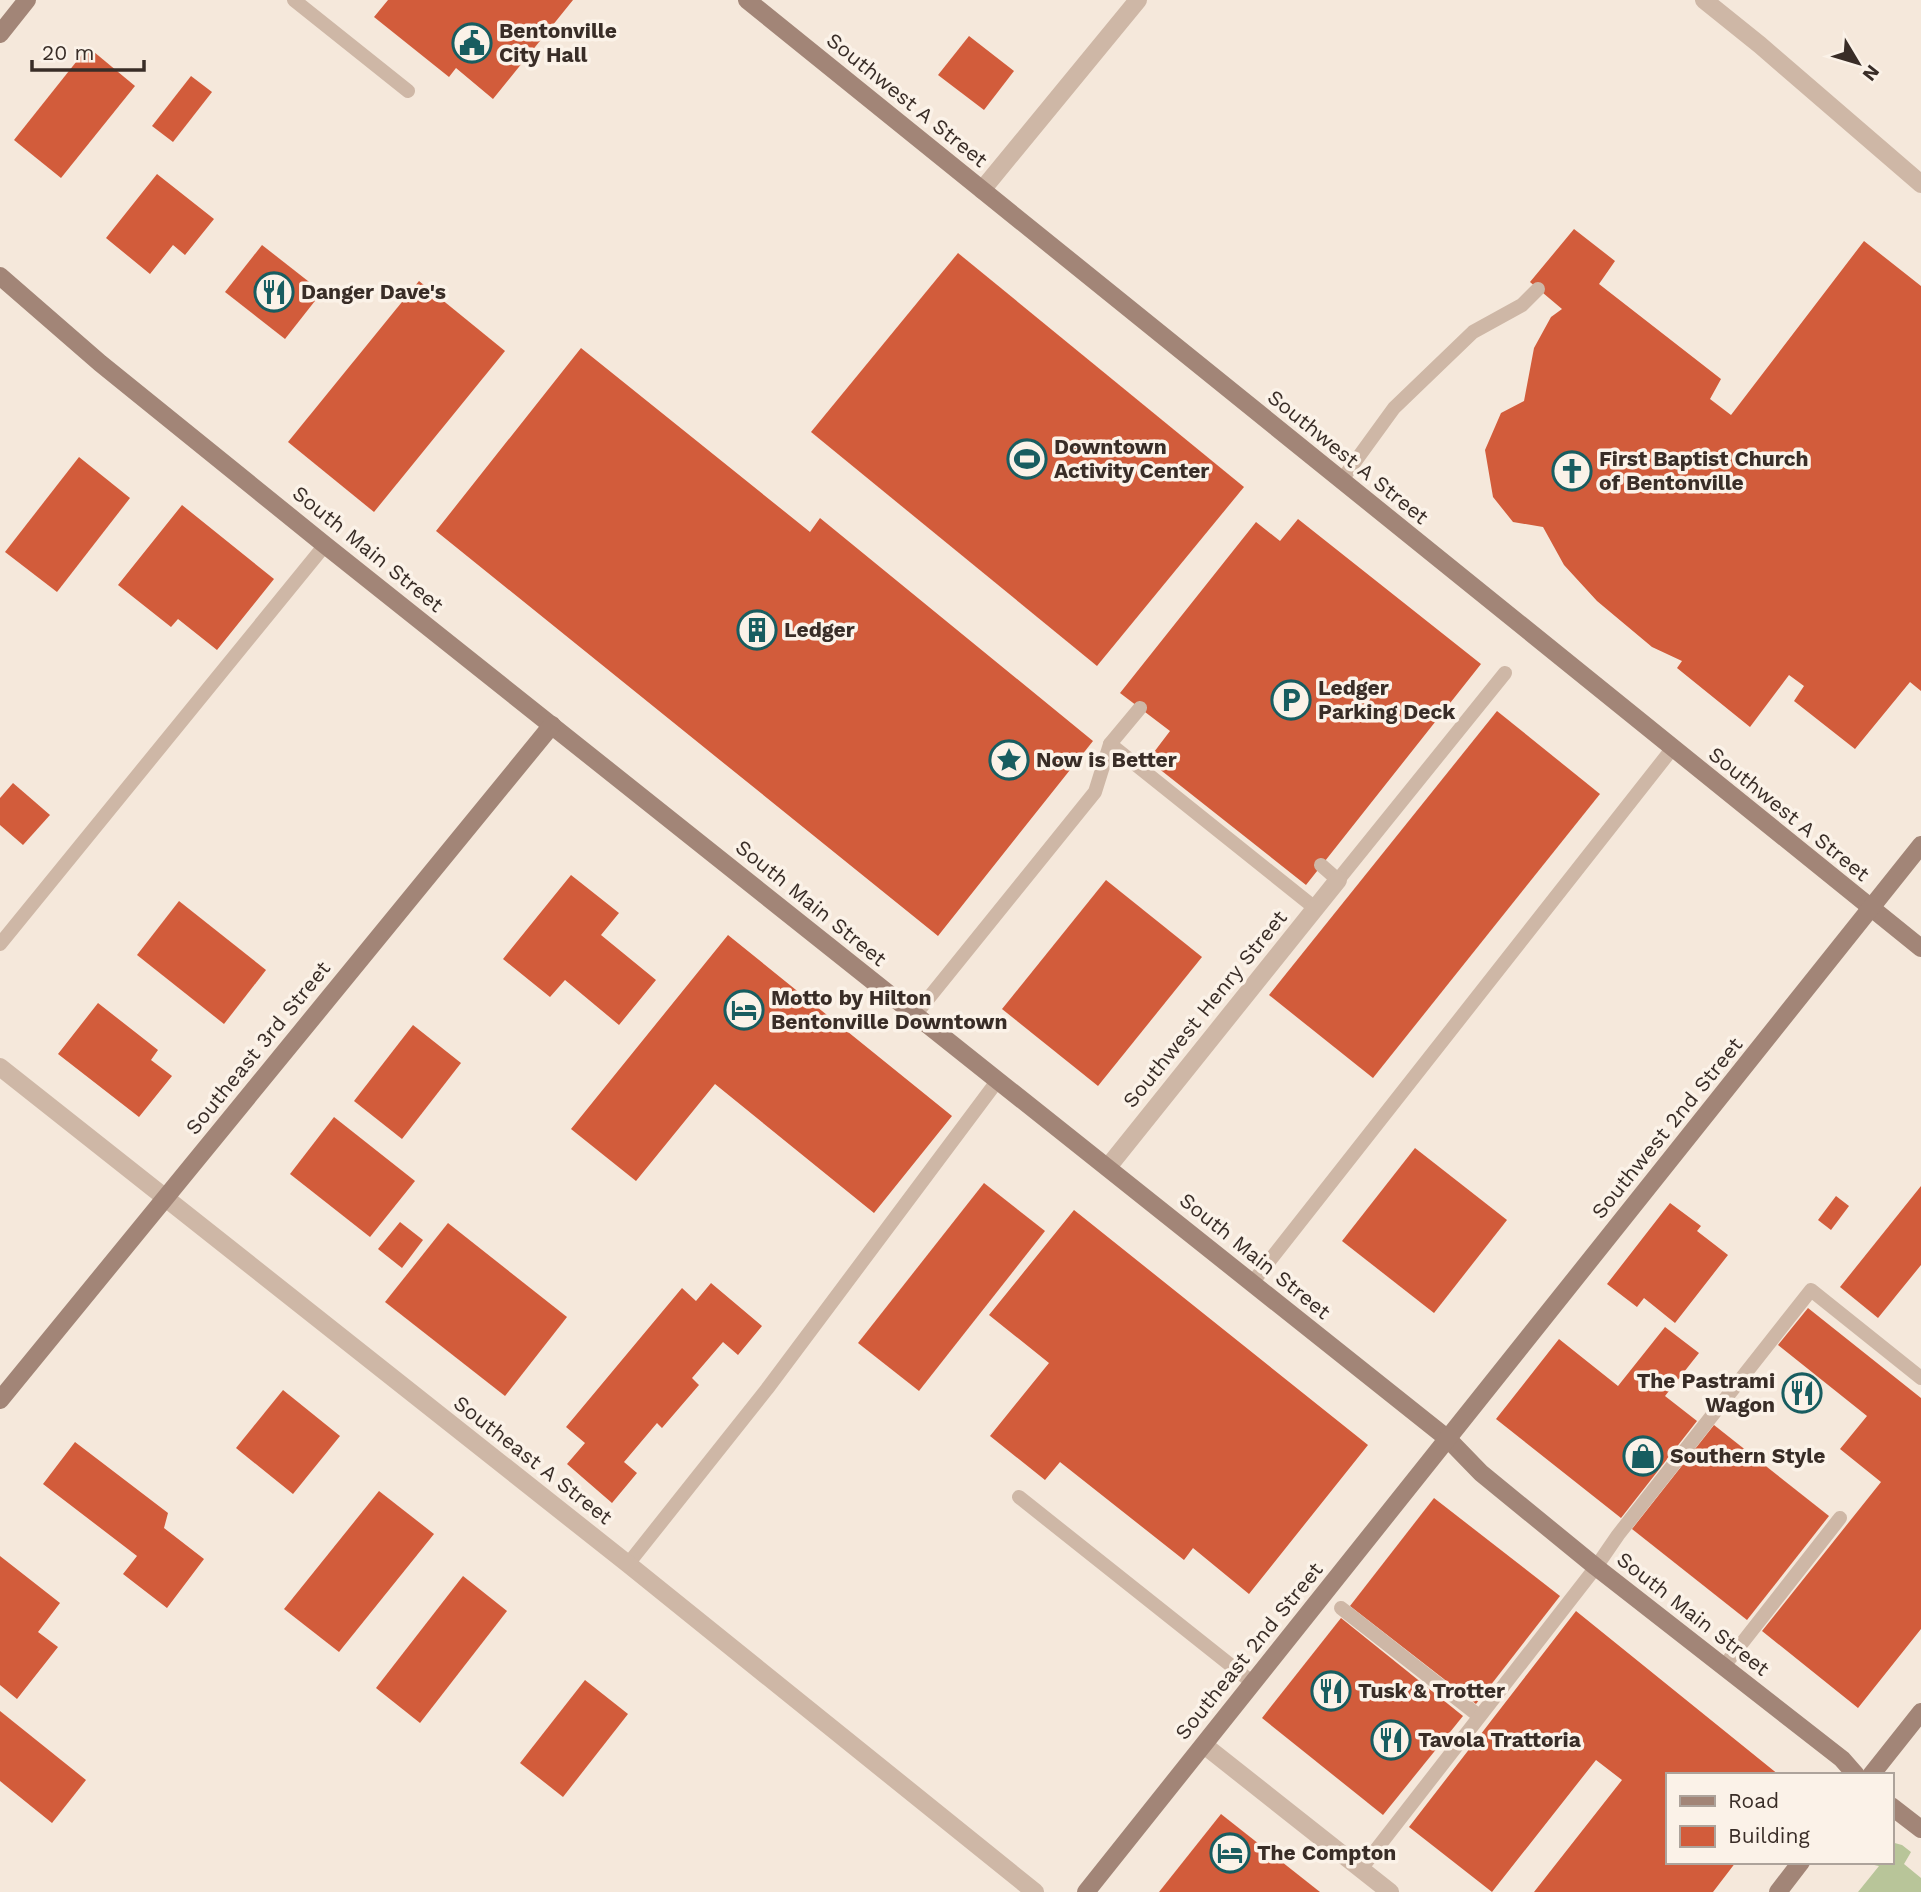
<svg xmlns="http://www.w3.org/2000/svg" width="1921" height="1892" viewBox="0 0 1921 1892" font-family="'Work Sans',sans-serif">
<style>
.green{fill:#b8c599}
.building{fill:#d25c3b}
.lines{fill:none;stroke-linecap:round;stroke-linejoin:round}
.lane{stroke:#ceb7a6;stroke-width:14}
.street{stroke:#ceb7a6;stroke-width:18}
.secondary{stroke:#a28577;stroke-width:18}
.labels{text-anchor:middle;stroke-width:7;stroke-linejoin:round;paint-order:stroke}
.poi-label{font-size:21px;font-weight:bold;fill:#392d27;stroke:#fbf2e8;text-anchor:start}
.street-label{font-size:21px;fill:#392d27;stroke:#fbf2e8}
</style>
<rect width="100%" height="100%" fill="#f5e8db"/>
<polygon class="green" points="1891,1842 1902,1845 1911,1852 1904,1864 1921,1878 1921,1892 1858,1892 1879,1866 1860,1862 1891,1862"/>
<g class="building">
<polygon points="388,0 573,0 493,99 456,68 449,77 374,17"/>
<polygon points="969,36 1014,71 984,110 938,75"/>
<polygon points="88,47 135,86 61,178 14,140"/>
<polygon points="191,76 212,92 173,142 152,126"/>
<polygon points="157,174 214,219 185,255 173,245 150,274 106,238"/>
<polygon points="1574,229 1615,261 1599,284 1721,379 1710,399 1731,415 1864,241 1921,286 1921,691 1910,682 1855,749 1794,701 1804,686 1789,675 1750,727 1677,668 1682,661 1652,647 1597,601 1564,565 1543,527 1513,522 1493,497 1485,450 1501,413 1524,401 1534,348 1551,317 1562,309 1530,282"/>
<polygon points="262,245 322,292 285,339 225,292"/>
<polygon points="958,253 1244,487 1097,666 811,432"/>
<polygon points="419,281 505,351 374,512 288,442"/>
<polygon points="581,348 810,532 820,518 1093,741 938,936 436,531"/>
<polygon points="79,457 130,498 57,592 5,552"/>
<polygon points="182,505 274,579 217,650 178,619 171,627 118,585"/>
<polygon points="1298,519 1481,664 1306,885 1148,760 1170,731 1120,693 1256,522 1280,541"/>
<polygon points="1497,711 1600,794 1373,1078 1269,995"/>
<polygon points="13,783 50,815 23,845 0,825 0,798"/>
<polygon points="571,875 619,913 601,935 656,980 619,1025 565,980 550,997 503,959"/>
<polygon points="1106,880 1202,957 1098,1086 1002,1009"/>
<polygon points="179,901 266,970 224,1024 137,955"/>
<polygon points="728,935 952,1116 874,1213 715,1084 636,1181 571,1129"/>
<polygon points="98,1003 158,1050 151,1060 172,1076 139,1117 58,1054"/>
<polygon points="413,1025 461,1063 402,1139 354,1101"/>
<polygon points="334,1117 415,1181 370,1237 290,1174"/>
<polygon points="1415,1148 1507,1220 1434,1313 1342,1241"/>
<polygon points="984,1183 1045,1231 919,1391 858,1343"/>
<polygon points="1921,1186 1921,1265 1878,1318 1840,1287"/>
<polygon points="1836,1196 1849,1206 1831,1230 1818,1220"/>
<polygon points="1670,1203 1701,1226 1697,1231 1728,1255 1675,1323 1644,1298 1637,1307 1607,1284"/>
<polygon points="1074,1210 1368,1445 1249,1594 1193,1548 1184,1560 1060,1462 1045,1480 990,1436 1049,1363 989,1315"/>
<polygon points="400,1222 423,1240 402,1268 378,1249"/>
<polygon points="448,1223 567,1317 505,1396 385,1302"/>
<polygon points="711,1283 762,1326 738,1355 723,1342 692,1378 699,1385 662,1428 657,1423 624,1462 637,1473 612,1503 567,1464 585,1443 566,1427 682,1288 696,1301"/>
<polygon points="1808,1308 1921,1398 1921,1629 1858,1708 1762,1631 1881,1482 1840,1449 1867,1416 1778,1345"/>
<polygon points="1665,1327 1699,1353 1665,1396 1697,1421 1621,1518 1496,1419 1559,1339 1618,1386"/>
<polygon points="283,1390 340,1436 293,1494 236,1448"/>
<polygon points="1714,1425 1829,1516 1747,1620 1632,1529"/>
<polygon points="75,1442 168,1513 164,1528 204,1559 167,1608 123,1574 137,1556 43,1484"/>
<polygon points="379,1491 434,1534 339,1652 284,1609"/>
<polygon points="1434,1498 1560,1596 1476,1704 1350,1606"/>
<polygon points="0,1556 60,1603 38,1632 58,1647 17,1699 0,1685"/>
<polygon points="463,1576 507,1611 420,1723 376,1688"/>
<polygon points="1576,1611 1779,1775 1667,1775 1667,1862 1736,1862 1713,1892 1534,1892 1622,1780 1596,1760 1492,1892 1409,1827"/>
<polygon points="1341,1618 1463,1716 1383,1815 1262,1718"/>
<polygon points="585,1680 628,1714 563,1797 520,1763"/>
<polygon points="0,1711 86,1780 52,1823 0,1781"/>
<polygon points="1221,1814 1320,1892 1159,1892"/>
</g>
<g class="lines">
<g class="lane">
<polyline points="294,0 408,91"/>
<polyline points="1341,481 1394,408 1473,332 1522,305 1538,289"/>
<polyline points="1110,744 1315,908"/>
<polyline points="1321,865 1338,880 1505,673"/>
<polyline points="0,944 325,545"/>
<polyline points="915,1015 1095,792 1110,744 1140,708"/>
<polyline points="1252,1283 1672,749"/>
<polyline points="1019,1497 1253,1683"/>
<polyline points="628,1564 767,1389 998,1080"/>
<polyline points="1341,1608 1479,1716"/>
<polyline points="1724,1666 1840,1518"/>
<polyline points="1361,1869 1596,1567 1618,1535 1811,1290 1921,1378"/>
</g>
<g class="street">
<polyline points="1704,0 1760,45 1921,184"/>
<polyline points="982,190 1138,0"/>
<polyline points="0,1067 628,1564 1035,1892"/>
<polyline points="1108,1167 1338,880"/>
<polyline points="1204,1745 1390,1892"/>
</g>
<g class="secondary">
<polyline points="747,0 1921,948"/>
<polyline points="0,34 27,0"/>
<polyline points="0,276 100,363 325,545 1448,1439 1481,1473 1596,1567 1842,1759 1856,1775"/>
<polyline points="0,1400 552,725"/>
<polyline points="1871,1775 1921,1712"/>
<polyline points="1891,1806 1921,1829"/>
<polyline points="1086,1892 1921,845"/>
<polyline points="1778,1892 1801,1862"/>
</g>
</g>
<defs>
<g id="civic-ring" transform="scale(2.0125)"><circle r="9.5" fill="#fbf2e8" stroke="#185d60" stroke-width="1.5"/><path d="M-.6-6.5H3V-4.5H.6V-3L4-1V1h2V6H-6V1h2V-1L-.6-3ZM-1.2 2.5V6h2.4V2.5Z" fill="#185d60"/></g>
<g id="restaurant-ring" transform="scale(2.0125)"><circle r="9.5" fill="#fbf2e8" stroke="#185d60" stroke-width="1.5"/><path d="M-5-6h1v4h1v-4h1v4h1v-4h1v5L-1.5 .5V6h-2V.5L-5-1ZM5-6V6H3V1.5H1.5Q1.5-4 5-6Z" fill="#185d60"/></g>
<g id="stadium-ring" transform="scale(2.0125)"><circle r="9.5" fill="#fbf2e8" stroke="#185d60" stroke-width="1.5"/><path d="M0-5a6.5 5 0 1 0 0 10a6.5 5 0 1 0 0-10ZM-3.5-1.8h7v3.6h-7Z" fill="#185d60"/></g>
<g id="church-ring" transform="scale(2.0125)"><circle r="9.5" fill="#fbf2e8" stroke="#185d60" stroke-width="1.5"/><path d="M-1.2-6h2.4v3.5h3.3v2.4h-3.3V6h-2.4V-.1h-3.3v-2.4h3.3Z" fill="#185d60"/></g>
<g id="building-ring" transform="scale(2.0125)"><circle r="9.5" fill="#fbf2e8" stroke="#185d60" stroke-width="1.5"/><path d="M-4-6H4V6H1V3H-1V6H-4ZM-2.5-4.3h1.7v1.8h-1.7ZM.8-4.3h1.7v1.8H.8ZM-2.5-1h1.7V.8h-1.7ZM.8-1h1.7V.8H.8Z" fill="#185d60"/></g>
<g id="parking-ring" transform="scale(2.0125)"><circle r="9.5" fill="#fbf2e8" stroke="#185d60" stroke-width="1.5"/><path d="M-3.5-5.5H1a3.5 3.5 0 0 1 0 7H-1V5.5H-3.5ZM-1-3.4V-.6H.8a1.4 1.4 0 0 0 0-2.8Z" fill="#185d60"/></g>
<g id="sight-ring" transform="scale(2.0125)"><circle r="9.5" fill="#fbf2e8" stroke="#185d60" stroke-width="1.5"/><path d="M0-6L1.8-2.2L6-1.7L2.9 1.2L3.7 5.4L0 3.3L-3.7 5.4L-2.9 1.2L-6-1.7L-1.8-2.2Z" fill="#185d60"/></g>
<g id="hotel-ring" transform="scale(2.0125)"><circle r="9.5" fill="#fbf2e8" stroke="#185d60" stroke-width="1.5"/><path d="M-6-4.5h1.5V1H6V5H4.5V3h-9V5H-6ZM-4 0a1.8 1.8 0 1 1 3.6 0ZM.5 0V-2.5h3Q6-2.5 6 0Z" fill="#185d60"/></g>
<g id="shop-ring" transform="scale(2.0125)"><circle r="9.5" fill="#fbf2e8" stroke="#185d60" stroke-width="1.5"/><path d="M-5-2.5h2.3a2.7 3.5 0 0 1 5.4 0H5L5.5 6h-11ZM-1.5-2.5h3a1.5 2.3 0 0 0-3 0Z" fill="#185d60"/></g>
</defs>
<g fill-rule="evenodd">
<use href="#civic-ring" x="472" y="43"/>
<use href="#restaurant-ring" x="274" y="292"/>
<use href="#stadium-ring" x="1027" y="459"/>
<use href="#church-ring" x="1572" y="471"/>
<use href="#building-ring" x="757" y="630"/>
<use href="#parking-ring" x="1291" y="700"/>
<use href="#sight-ring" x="1009" y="760"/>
<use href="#hotel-ring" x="744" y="1010"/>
<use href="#restaurant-ring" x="1802" y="1393"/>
<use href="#shop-ring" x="1643" y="1456"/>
<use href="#restaurant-ring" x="1331" y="1691"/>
<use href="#restaurant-ring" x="1391" y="1740"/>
<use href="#hotel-ring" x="1230" y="1853"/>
</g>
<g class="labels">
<g class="poi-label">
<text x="499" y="38">Bentonville<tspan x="499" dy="24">City Hall</tspan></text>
<text x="301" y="299">Danger Dave's</text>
<text x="1054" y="454">Downtown<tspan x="1054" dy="24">Activity Center</tspan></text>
<text x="1599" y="466">First Baptist Church<tspan x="1599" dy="24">of Bentonville</tspan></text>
<text x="784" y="637">Ledger</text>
<text x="1318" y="695">Ledger<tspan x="1318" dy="24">Parking Deck</tspan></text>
<text x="1036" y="767">Now is Better</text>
<text x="771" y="1005">Motto by Hilton<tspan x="771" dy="24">Bentonville Downtown</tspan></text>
<text x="1775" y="1388" text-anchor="end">The Pastrami<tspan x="1775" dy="24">Wagon</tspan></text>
<text x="1670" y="1463">Southern Style</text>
<text x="1358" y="1698">Tusk &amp; Trotter</text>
<text x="1418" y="1747">Tavola Trattoria</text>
<text x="1257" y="1860">The Compton</text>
</g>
<g class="street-label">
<text transform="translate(907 100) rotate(39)" y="7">Southwest A Street</text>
<text transform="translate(1348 457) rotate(39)" y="7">Southwest A Street</text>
<text transform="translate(368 549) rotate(39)" y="7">South Main Street</text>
<text transform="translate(1789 814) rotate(39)" y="7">Southwest A Street</text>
<text transform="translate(811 903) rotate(39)" y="7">South Main Street</text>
<text transform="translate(1205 1009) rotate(-51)" y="7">Southwest Henry Street</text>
<text transform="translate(258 1048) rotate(-51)" y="7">Southeast 3rd Street</text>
<text transform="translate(1667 1128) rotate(-51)" y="7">Southwest 2nd Street</text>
<text transform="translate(1255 1256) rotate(39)" y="7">South Main Street</text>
<text transform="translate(533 1460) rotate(38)" y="7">Southeast A Street</text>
<text transform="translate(1693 1614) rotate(38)" y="7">South Main Street</text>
<text transform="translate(1249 1651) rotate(-51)" y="7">Southeast 2nd Street</text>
</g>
</g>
<rect x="1666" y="1773" width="228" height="91" fill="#fbf2e8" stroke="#ada39b" stroke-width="2"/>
<rect x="1680" y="1796" width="35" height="10" fill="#a28577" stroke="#ada39b" stroke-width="2"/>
<text x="1728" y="1808" font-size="21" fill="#392d27">Road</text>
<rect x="1680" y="1826" width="35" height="21" fill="#d25c3b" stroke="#ada39b" stroke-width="2"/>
<text x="1728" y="1843" font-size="21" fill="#392d27">Building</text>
<g transform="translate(1858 63) rotate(128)" stroke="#fbf2e8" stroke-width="5" paint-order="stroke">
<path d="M0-5L12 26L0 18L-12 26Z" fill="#392d27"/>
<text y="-10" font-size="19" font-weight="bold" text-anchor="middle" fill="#392d27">N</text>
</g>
<path d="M32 60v10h112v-10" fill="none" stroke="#392d27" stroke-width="3.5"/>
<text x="42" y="60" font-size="21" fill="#392d27" stroke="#fbf2e8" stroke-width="5" paint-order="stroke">20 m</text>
</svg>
